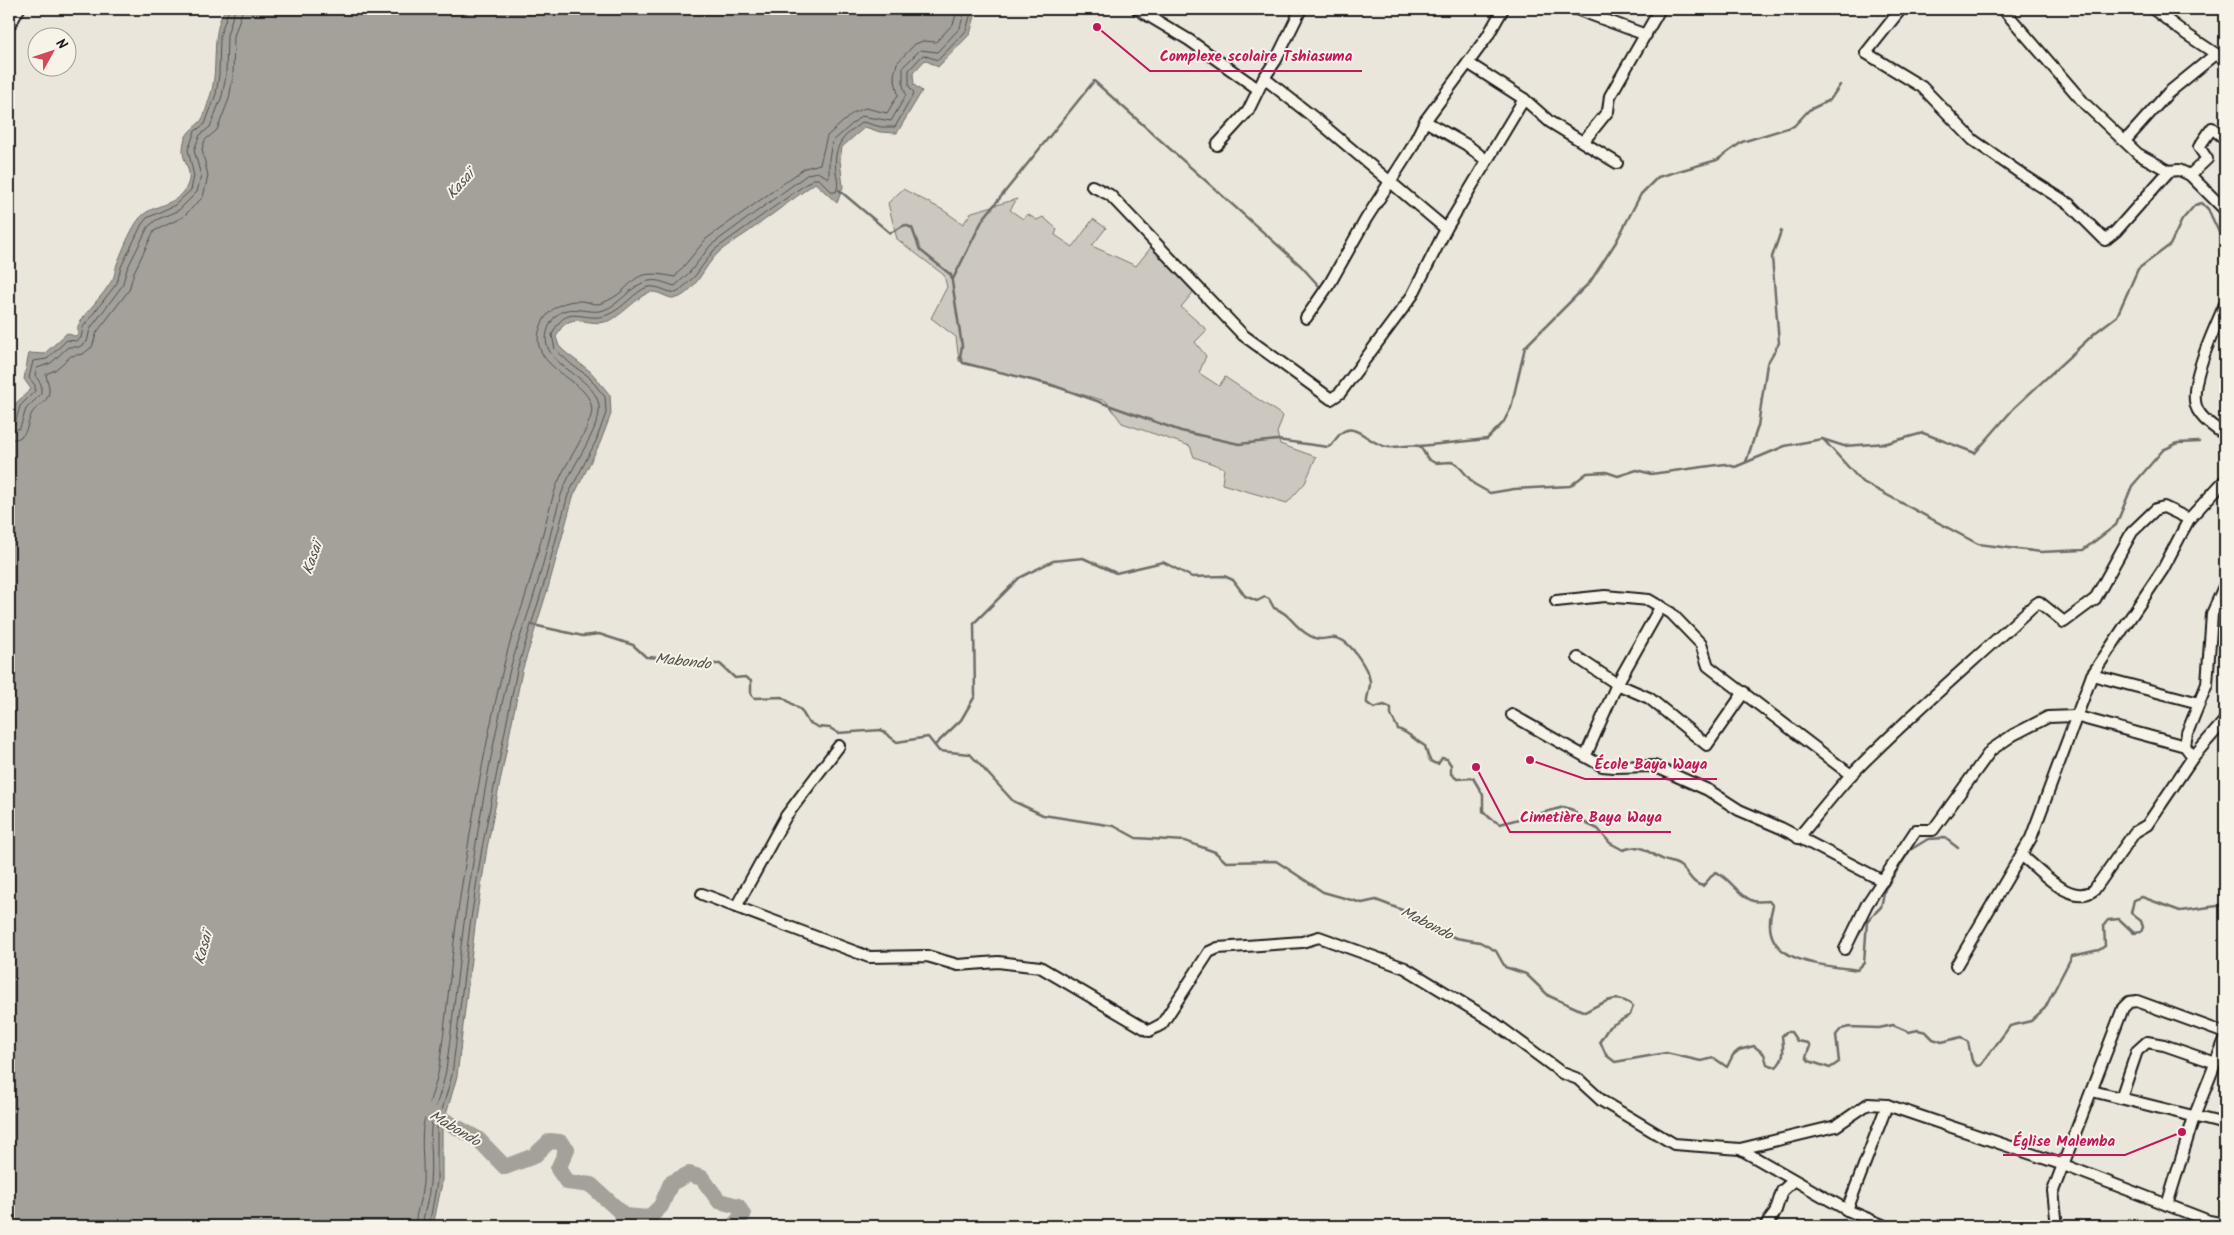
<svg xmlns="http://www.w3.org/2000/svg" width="2234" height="1235" viewBox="0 0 2234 1235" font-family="Kalam,sans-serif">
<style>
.green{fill:#ccc8c0;stroke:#74726e}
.water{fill:#a3a19a;stroke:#6d6c68}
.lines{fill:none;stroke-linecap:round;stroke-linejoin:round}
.shore{stroke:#52514e;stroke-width:1}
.stream{stroke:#6d6c68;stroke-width:2.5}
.river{stroke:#a3a19a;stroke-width:16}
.street-casing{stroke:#1c1c1c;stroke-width:14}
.street{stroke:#f7f3e8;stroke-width:10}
.labels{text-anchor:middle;stroke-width:4;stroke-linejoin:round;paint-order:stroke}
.water-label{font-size:15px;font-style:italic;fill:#52514e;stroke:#f7f3e8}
.leader{fill:none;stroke:#c2185b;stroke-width:2}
.callout-dot{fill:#c2185b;stroke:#f7f3e8;stroke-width:2}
.callout-label{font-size:15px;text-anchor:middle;font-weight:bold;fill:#c2185b;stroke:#f7f3e8;stroke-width:4;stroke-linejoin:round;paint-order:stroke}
</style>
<rect width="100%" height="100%" fill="#eae6dc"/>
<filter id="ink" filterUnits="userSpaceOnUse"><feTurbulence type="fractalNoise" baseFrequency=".02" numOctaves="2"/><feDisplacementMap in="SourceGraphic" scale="10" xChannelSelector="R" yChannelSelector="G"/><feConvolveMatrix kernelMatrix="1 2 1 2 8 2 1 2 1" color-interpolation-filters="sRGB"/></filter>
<g filter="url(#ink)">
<polygon class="green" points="903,189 943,210 963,224 972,212 1017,199 1010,210 1023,219 1027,214 1037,220 1043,217 1057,229 1055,235 1073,247 1093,219 1106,228 1092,246 1136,266 1153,245 1196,289 1181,307 1207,330 1195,342 1206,356 1199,373 1219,386 1225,377 1283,416 1277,433 1280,444 1316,457 1305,483 1287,503 1222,484 1224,468 1194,457 1190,446 1122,423 1106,401 959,361 956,337 931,318 947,287 944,275 897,239 888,203"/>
<path class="water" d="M225,9H977L970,34L938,67L925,60L913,73L914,85L922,91L897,133L880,132L865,127L842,147L840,160L843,187L837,203L815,183C793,199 770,216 748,232C738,239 725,246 717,254C704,267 697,288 680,297C670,302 661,291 651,292C642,293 623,314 611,320C588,330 570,306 556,337L559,346L565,352L591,372L610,395L611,414L600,443L573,497L548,588L522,671L487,848L475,926L457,1076L442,1129V1183L433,1226H9V429L15,404L31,389L24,379L29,353L44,354L67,333L74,336L78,335C78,332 77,327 79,324C88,309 102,297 111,282C115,277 115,270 117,264C122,252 133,222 144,214C157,204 180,204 187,186C194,170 182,163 183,149C184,134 190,131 200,122C205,117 208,101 211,94C219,65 210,35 225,9Z"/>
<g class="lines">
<g class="shore">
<polyline points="9,426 15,424 20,406 35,391 35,385 29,378 33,361 47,359 67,340 76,341 81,338 83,327 117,283 121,267 142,224 147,218 175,205 191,190 194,176 188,150 195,131 205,124 216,94 219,75 220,35 229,9"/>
<polyline points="9,432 20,428 26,409 41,394 41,384 35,375 37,368 51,363 68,347 79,347 87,342 90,329 122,286 127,269 148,227 156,220 179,210 197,192 201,176 194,150 200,135 210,127 222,96 226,76 227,35 235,9"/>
<path d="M9,440C30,439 25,426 32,413C37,405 47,404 49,392C50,385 46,380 46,374L55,370L71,356L83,354L92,347L97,332L129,290L134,272L154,231L183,217L203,197L208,176L202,149L205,140L217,130L229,99L233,76L234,36L243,9"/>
<path d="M415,1226C416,1211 422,1198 423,1183C424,1164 421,1146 423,1127C426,1107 436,1088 439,1068C446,1021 450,973 456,925C468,840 483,753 503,669C509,640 521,613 529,584C538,554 545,523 554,493C562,467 581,445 590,419C605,378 517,373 543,321C550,308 565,300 580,301C588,301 594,306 602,303C639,289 624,266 675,277L706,239L805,168L820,164L827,136L853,113L865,108L887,113L898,95L894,75L897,63L915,44L923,41L936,42L953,24L958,9"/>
<path d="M422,1226C424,1212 429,1198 430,1183C432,1165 429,1146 431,1128C433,1109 443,1090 446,1070C453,1021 457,972 464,923C476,838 490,752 510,669C518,641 529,613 537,585C546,555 552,525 561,495C570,469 588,447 597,421C614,374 527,370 550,324C564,298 586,316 604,310C621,304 633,283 649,281C659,279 666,284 675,286L690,272L711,245L808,174L817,172L829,178V159L832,142L861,116L891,121L906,95L903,85V67L920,50L937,52L960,28L965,9"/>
<path d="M429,1226L437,1182V1128L452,1075L470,925L482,848L517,670L543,587L568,495L596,441L606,413L605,397L588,376L572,365L555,349L552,335C567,300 583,324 607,315C622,310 636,290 648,287C660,285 667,294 678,292L695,276L714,250L813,179H819L832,192H836C839,185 837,179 836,172C833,146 842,136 863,122L881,127H895L914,93L909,86V70L923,55L938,60L966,31L972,9"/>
</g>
<g class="stream">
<path d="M839,190L890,233L905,225L912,228L920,250L951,275L962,346L960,357L963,363L1052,385L1181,431L1239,444L1277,440L1328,447L1332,445C1352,410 1365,445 1388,447C1398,448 1409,444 1420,446L1428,459L1435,463L1451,462L1457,464L1474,484L1490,493L1514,489L1570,486L1587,473L1606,472L1618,476L1637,470L1651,474L1725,464L1735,467L1785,446L1822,439L1844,446L1887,443L1923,433L1975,453L2014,408L2096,332L2117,316L2138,269L2170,245L2182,220L2195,205L2202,203L2208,209L2225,245"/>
<polyline points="953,279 983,219 1094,81 1301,266 1319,286"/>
<polyline points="1823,439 1861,481 1978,544 2041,552 2083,550 2116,525 2132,486 2163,450 2178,443 2199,442"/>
<polyline points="1420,446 1487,439 1503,423 1511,408 1525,347 1590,282 1616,242 1641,194 1658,177 1717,160 1742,142 1794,126 1809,110 1830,100 1840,85"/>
<polyline points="1746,462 1758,426 1767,364 1779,343 1772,257 1781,231"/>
<path d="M533,625L583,636L599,634L633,645L646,657L681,659L694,664H720L735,678L745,677L751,681V694L754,698L782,697L801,710L808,722L818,727L830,728L838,733L881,730L897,742L928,737L939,751L970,754L1013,801L1043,815L1114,826L1136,838L1185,841L1215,852L1226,862L1276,861L1323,892L1362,903L1376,900L1415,915L1426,926L1456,938L1480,942L1496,951L1505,967L1526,974L1549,996L1585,1012C1602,1003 1616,992 1633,1006L1630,1015L1609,1027L1600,1041L1606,1055L1615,1062L1666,1053L1701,1061L1714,1058L1727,1067L1733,1055L1739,1050L1754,1046L1764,1054L1767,1064L1776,1067C1786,1058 1783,1048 1782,1036L1786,1032H1791L1797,1041L1808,1043L1810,1046L1806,1057L1809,1061L1830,1068L1839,1062L1836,1035L1841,1029L1849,1027L1879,1028L1893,1025L1909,1032L1918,1030L1926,1032L1933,1039L1942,1042L1961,1037L1968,1042L1972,1061L1977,1066L1981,1065L2010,1026L2031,1021L2045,1008L2072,956L2099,950L2105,946L2104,925L2108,920L2119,919L2134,933L2141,932L2143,927L2141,921L2131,913L2134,900L2142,897L2180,911L2225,905"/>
<path d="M935,745L961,720L975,696L974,623L1019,578L1053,561L1083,558L1116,573L1163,562L1192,577L1224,576L1233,580L1245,596L1257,601L1265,597L1269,599L1274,608C1288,612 1295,627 1307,634C1324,645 1326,634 1339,639C1351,642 1368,669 1370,681C1371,688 1366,696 1367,703L1374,708L1384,705L1391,708V715L1398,729C1410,733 1415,741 1425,746C1428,755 1428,763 1438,764L1442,758L1447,759L1451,765V774L1457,779L1473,778L1483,795V811L1491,819L1500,824L1564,807L1573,810L1585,823L1598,829L1610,843L1623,850C1645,843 1643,851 1662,859C1667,862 1675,862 1680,866C1690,873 1690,883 1703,886L1715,872C1730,877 1737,895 1753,901C1757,902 1764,901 1769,901L1773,906C1755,963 1819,964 1857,970L1864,963L1867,921L1881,907L1885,889L1910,850L1928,839L1945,838L1958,848"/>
</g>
<polyline class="river" points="426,1110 478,1139 505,1167 534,1156 550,1141 560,1142 567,1149 558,1169 567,1182 591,1185 625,1216 649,1218 661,1206 671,1183 689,1174 702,1178 719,1201 738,1206 743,1215 733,1226"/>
<g class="street-casing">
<g id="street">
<polyline points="1137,9 1189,40 1258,89"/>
<polyline points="1576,9 1646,35"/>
<polyline points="1901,9 1866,53 1922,87 1973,140 2020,173 2069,204 2105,240 2116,231 2169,171"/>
<polyline points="2003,9 2085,104 2138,154 2169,171 2179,170 2190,175 2225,210"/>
<polyline points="2153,9 2186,34 2225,60"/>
<polyline points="9,26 19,9"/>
<polyline points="1468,63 1524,99 1550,122 1617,163"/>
<polyline points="1264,78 1317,120 1446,229"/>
<polyline points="1425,121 1467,145 1487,161"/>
<polyline points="2125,141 2168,93 2216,54"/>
<polyline points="1583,142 1608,111 1610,96 1660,9"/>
<polyline points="1217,145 1248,111 1264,78 1276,60 1301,9"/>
<polyline points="2190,175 2207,159 2199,147 2212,128 2225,139"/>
<polyline points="1092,186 1110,195 1243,335 1331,399 1340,393 1412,296 1446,229 1524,99"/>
<path d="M2225,304C2215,328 2192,375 2195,401C2196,416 2214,427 2225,435"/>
<polyline points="1306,318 1330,283 1366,219 1411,149 1425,121 1487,37 1503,9"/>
<polyline points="1556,601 1605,596 1649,600 1671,613 1701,644 1708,666 1851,775"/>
<polyline points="1578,658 1617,684 1649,698 1707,745 1744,692"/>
<polyline points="2092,675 2199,703"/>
<polyline points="1512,715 1602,766 1614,767 1654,766 1708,790 1739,810 1781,828 1883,881"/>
<polyline points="1586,755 1617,684 1661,606"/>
<polyline points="2193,757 2225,720"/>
<path d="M1798,838C1816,817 1833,794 1852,774C1909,715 1973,662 2033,606L2039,602L2064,622L2095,599L2132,532L2156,509L2164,507L2189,519"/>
<path d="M2022,856C2040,869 2070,907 2094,890L2135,832L2147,825L2193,757L2185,746L2187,733L2207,684L2212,614L2225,584"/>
<polyline points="702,894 869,957 927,956 958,965 998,962 1040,967 1149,1031 1162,1024 1209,952 1218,948 1302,942 1319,937 1405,968 1492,1021 1562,1073 1578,1079 1602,1101 1674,1144 1740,1149 1836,1126 1868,1104 1887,1105 2061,1164 2209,1221 2225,1224"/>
<polyline points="736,907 786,816 839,746"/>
<polyline points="1845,949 1867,904 1916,830 1933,830 1991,750 2013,735 2048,717 2075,716 2185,746"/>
<polyline points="1956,966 2031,838 2092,675 2163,569 2189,519 2225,480"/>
<polyline points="2092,1091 2225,1124"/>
<polyline points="2121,1098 2137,1051 2147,1042 2164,1045 2216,1063"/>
<polyline points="1740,1149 1847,1210 1885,1226"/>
<polyline points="2167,1205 2194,1117 2225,1039"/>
<polyline points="1847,1210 1887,1105"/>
<polyline points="1765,1226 1775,1213 1782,1191 1793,1181"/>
<polyline points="2057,1226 2053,1191 2123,1008 2129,1002 2137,1001 2225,1033"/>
</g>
</g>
<use href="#street" class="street"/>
</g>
</g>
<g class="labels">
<g class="water-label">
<text transform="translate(460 184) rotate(-48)" y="5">Kasaï</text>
<text transform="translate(312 558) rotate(-71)" y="5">Kasaï</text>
<text transform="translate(683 661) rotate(6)" y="5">Mabondo</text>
<text transform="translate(1427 923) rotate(27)" y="5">Mabondo</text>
<text transform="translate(203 948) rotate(-75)" y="5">Kasaï</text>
<text transform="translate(455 1128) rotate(31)" y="5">Mabondo</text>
</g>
</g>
<path class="leader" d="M1097 27L1150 71H1362M1530 760L1585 779H1717M1476 767L1510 832H1671M2182 1132L2125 1155H2003"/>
<g class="callout-dot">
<circle cx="1097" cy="27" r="5"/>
<circle cx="1530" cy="760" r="5"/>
<circle cx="1476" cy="767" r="5"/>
<circle cx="2182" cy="1132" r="5"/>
</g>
<g class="callout-label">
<text x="1256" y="61">Complexe scolaire Tshiasuma</text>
<text x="1651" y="769">École Baya Waya</text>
<text x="1591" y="822">Cimetière Baya Waya</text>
<text x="2064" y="1146">Église Malemba</text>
</g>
<rect width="2234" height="1235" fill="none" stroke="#f7f3e8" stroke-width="30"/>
<rect x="15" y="15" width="2204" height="1205" fill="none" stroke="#1c1c1c" stroke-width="2" filter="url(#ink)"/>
<g transform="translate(52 52) rotate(50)"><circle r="24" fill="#f7f3e8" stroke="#9f9d96"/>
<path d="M0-4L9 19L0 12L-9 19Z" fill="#d1495b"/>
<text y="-8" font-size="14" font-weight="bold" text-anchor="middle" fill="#1c1c1c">N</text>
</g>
</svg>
